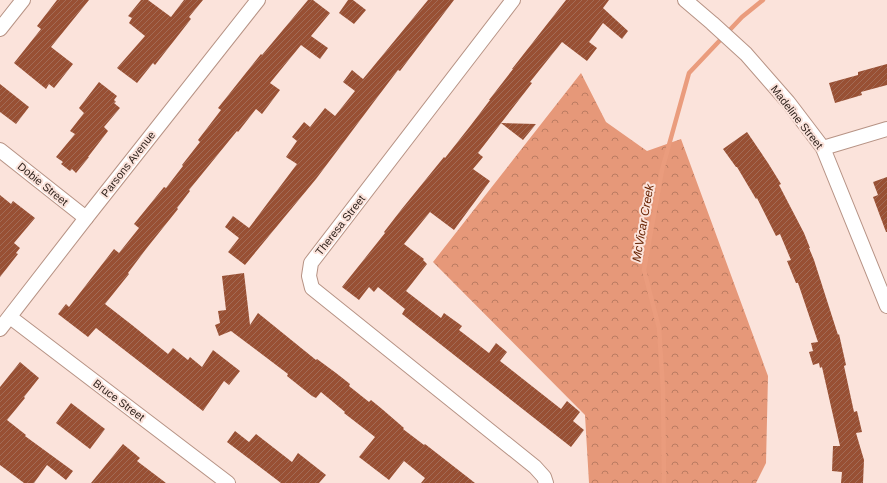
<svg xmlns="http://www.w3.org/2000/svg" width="887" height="483" viewBox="0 0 887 483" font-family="Helvetica,sans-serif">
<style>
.forest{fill:url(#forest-crowns)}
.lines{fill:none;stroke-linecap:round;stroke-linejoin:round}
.stream{stroke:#ea9c7d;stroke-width:4.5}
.building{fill:url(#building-hatch)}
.minor-casing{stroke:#b79385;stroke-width:16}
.minor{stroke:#fff;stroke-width:14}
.labels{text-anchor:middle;stroke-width:4;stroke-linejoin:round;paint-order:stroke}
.street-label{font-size:11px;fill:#2f221c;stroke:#fbe3db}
.water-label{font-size:12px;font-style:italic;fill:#672200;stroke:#fbe3db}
</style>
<defs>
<pattern id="forest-crowns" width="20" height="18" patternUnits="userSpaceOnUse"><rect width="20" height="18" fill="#e69879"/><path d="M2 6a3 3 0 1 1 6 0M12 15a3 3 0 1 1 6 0" fill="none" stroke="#bb7c62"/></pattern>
<pattern id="building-hatch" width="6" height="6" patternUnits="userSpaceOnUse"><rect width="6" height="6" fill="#985034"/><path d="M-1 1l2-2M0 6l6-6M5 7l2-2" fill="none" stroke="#a26b56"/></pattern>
</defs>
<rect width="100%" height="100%" fill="#fbe3db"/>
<polygon class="forest" points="581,73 606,122 647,151 681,139 768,376 766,463 756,483 589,483 585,415 433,262"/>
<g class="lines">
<polyline class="stream" points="664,483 663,389 659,328 644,270 662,170 689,73 742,17 763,0"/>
</g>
<g class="building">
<polygon points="57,0 89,0 51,47 73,64 54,88 49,84 46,89 14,63 41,29 37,26"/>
<polygon points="141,0 148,0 171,17 184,0 203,0 189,17 191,19 155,65 153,63 137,83 117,68 145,36 129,23 132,18 128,16"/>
<polygon points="308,0 313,0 330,13 311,36 328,48 320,59 301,45 270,83 280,90 262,114 256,109 238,132 237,131 189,190 190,191 177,208 178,209 146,249 128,273 129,274 105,304 132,325 168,354 173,348 188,360 190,357 202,367 213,350 240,371 229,385 224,381 203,411 96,328 88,337 58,314 66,304 69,307 114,249 119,253 139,228 134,224 164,187 166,188 183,166 182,165 200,142 198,140 221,110 218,108 261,54 262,55"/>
<polygon points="348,0 353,0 366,10 354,24 339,13"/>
<polygon points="428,0 454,0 400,71 398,70 373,103 316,179 245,265 228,252 239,238 225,227 233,216 249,228 297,164 286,157 297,141 292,137 304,122 310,127 325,108 335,116 355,91 343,82 352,70 363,79"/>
<polygon points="566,0 609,0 603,8 628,31 622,39 603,23 589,42 597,48 587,61 562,42 530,82 532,83 478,153 483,157 473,169 490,181 454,230 430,212 404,244 424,259 423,260 427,264 406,291 441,318 444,313 462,326 459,330 489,353 496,343 507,352 500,361 561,409 567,401 580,412 573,421 584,430 571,447 402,314 405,309 378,287 374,292 369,287 359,300 342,287 385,233 384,232 401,210 444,157 445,158 471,125 490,100 489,100 513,69 512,69"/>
<polygon points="887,64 887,85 861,92 862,95 835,103 829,83 858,75 858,72"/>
<polygon points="99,82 117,96 114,100 116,102 114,103 120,108 104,127 108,131 88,157 89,157 76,173 72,169 70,171 61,164 63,162 56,157 75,134 70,131 84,113 79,108"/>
<polygon points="0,84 29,107 16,124 0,112"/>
<polygon points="501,123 536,124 523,140"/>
<polygon points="747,132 768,163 781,184 779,185 804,233 810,248 809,248 814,260 838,335 839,334 846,365 844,366 854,412 857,411 862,432 856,433 864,460 863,483 841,483 842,472 832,471 833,446 840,446 822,367 820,368 819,363 813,365 809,352 813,351 811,343 818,342 798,283 796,283 787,261 791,260 780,234 776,236 757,198 756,199 737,167 736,167 723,149"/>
<polygon points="887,177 887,232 886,232 873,197 878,195 873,182"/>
<polygon points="0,195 11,204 13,201 35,218 14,243 20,248 16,253 18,254 0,277"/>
<polygon points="244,273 250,325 258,313 316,360 317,359 336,373 350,384 349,386 369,402 371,400 382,409 404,428 403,429 424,445 425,444 475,483 421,483 425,478 404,461 389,480 359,457 375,437 344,413 345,412 321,392 316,398 312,396 287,376 288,374 231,331 219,336 215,325 220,323 218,311 226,310 222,276"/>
<polygon points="20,362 39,378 24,397 25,398 7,420 26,435 25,436 73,471 66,480 47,465 34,483 24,483 0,465 0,387"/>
<polygon points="71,403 105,429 90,449 56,423"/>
<polygon points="235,431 249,442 256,434 292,462 298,453 326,475 319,483 281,483 227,442"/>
<polygon points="123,444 140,458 137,461 166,483 91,483"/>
</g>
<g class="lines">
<g class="minor-casing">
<g id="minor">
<polyline points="513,0 311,263 309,276 312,288 535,467 544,477 546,483"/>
<polyline points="685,0 712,23 746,54 788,102 823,148 887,306"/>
<polyline points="0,29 23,0"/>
<polyline points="823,148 887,129"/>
<polyline points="0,150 86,218"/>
<polyline points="10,317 228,483"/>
<polyline points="0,329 86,218 258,0"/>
</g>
</g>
<use href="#minor" class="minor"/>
</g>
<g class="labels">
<g class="street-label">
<text transform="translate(797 117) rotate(52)" y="4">Madeline Street</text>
<text transform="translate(128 164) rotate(-52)" y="4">Parsons Avenue</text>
<text transform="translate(43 184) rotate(39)" y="4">Dobie Street</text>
<text transform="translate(340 225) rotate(-52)" y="4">Theresa Street</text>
<text transform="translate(119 400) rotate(37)" y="4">Bruce Street</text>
</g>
<g class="water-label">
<text transform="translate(643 223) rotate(-80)" y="4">McVicar Creek</text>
</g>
</g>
</svg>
